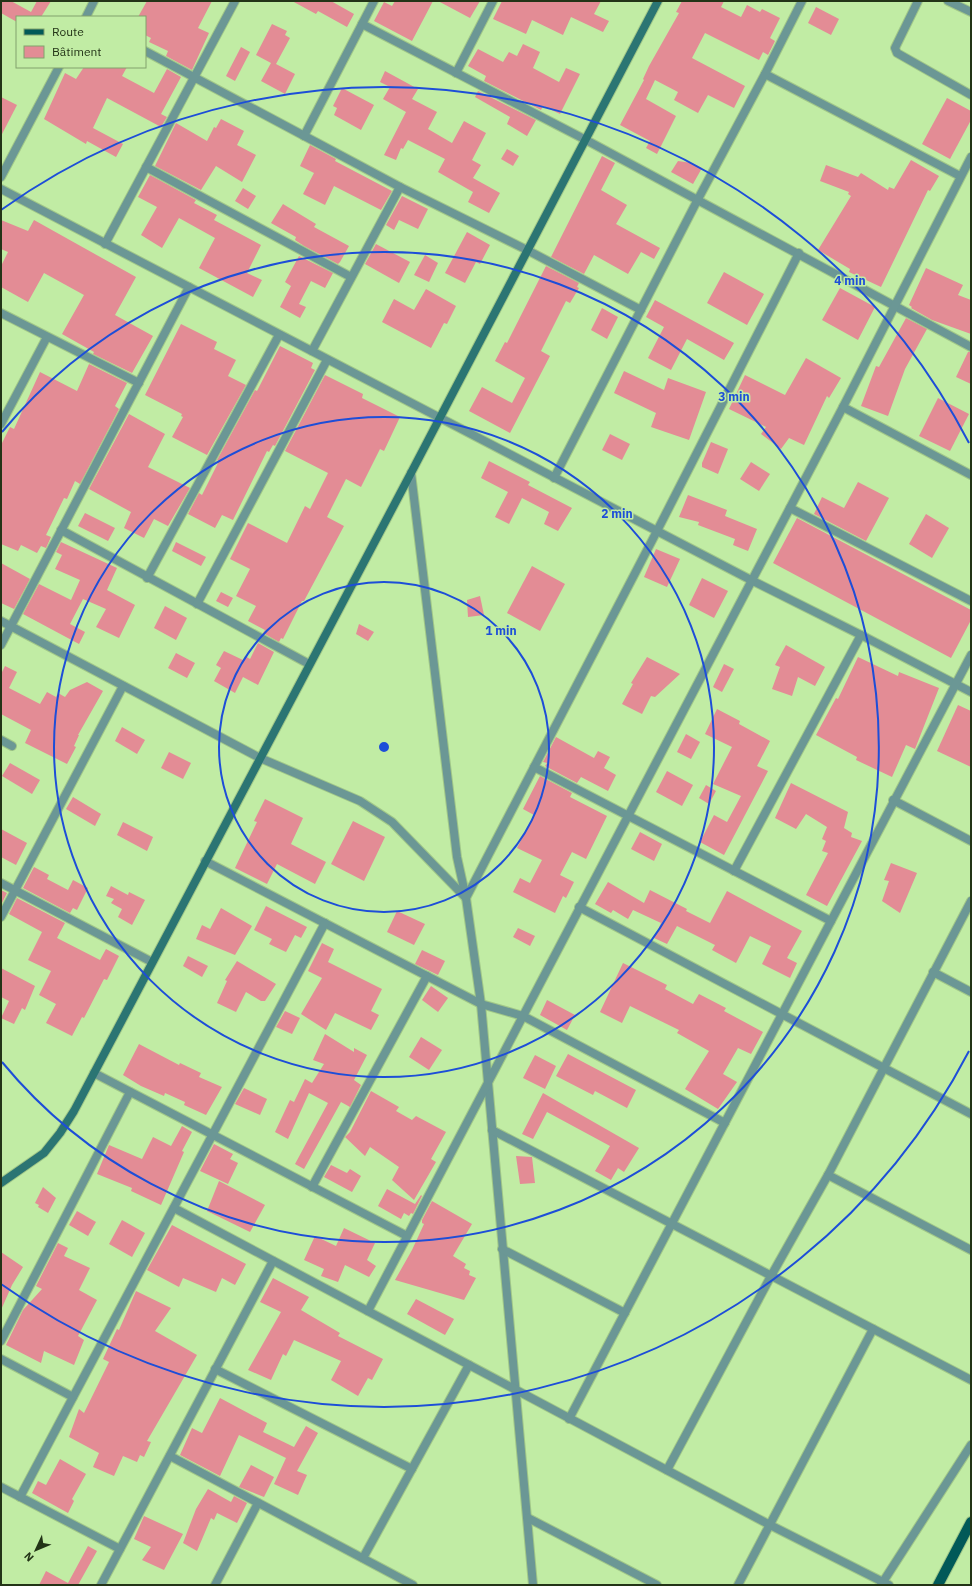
<svg xmlns="http://www.w3.org/2000/svg" width="972" height="1586" viewBox="0 0 972 1586" font-family="'IBM Plex Sans',sans-serif">
<style>
.building{fill:#e38c95}
.lines{fill:none;stroke-linecap:round;stroke-linejoin:round}
.street-casing{stroke:#a1c788;stroke-width:10}
.secondary-casing{stroke:#a1c788;stroke-width:10}
.primary-casing{stroke:#a1c788;stroke-width:12}
.street{stroke:#6b9795;stroke-width:8}
.secondary{stroke:#2b7573;stroke-width:8}
.primary{stroke:#015958;stroke-width:10}
.ring{fill:none;stroke:#1d4ed8;stroke-width:2}
.centre{fill:#1d4ed8;stroke:#c1eca4;stroke-width:2}
.ring-label{font-size:12px;text-anchor:middle;font-weight:bold;fill:#1d4ed8;stroke:#c1eca4;stroke-width:3;stroke-linejoin:round;paint-order:stroke}
</style>
<rect width="100%" height="100%" fill="#c1eca4"/>
<g class="building">
<polygon points="1,1 11,1 31,12 37,1 51,1 41,17 17,17 17,22 1,13"/>
<polygon points="147,1 212,1 198,28 209,33 192,70 166,56 168,51 149,42 151,38 145,35 145,17 138,17"/>
<polygon points="292,1 331,1 354,14 347,27 318,11 316,14"/>
<polygon points="395,1 433,1 412,41 374,21 384,2 392,6"/>
<polygon points="438,1 480,1 470,18"/>
<polygon points="502,1 601,1 594,14 609,21 603,32 571,17 563,35 532,20 526,34 493,19"/>
<polygon points="682,1 724,1 721,7 741,17 747,5 760,12 762,9 780,18 770,38 775,41 768,55 763,52 759,60 705,33 692,58 745,86 734,108 708,95 698,113 674,100 678,92 655,80 646,99 676,116 657,154 646,148 650,141 620,125 644,80 643,79 649,66 679,13 676,12"/>
<polygon points="816,7 839,19 831,35 808,23"/>
<polygon points="272,24 287,31 285,35 290,38 276,64 295,74 285,94 261,81 271,63 256,55"/>
<polygon points="523,44 540,52 533,68 559,82 566,68 580,74 560,114 543,106 541,110 484,81 486,76 468,66 478,49 503,62 509,52 517,56"/>
<polygon points="241,47 250,52 235,81 226,76"/>
<polygon points="84,67 127,67 122,76 154,93 167,69 181,77 161,114 167,117 161,127 107,98 93,128 123,144 116,157 87,141 86,144 44,119 65,73 76,79"/>
<polygon points="385,71 418,89 412,99 437,112 428,129 452,143 464,121 486,133 472,160 481,165 473,178 500,193 489,213 468,202 473,192 438,172 445,159 408,140 403,149 401,148 396,160 384,155 406,112 383,99 390,87 380,82"/>
<polygon points="342,88 374,105 361,130 334,115 337,108 333,106"/>
<polygon points="478,91 536,120 527,136 507,124 510,117 475,97"/>
<polygon points="1,97 17,105 1,136"/>
<polygon points="947,98 971,111 971,120 950,159 922,144"/>
<polygon points="221,119 244,131 237,145 256,155 242,182 216,166 201,190 155,166 176,123 207,141 214,127 216,128"/>
<polygon points="310,145 336,159 335,161 392,191 381,210 334,186 325,205 303,194 314,173 300,166"/>
<polygon points="507,149 519,156 513,166 501,159"/>
<polygon points="602,156 615,163 601,190 627,205 616,224 660,248 654,259 641,252 628,274 594,255 584,274 551,257"/>
<polygon points="911,160 939,176 930,191 928,190 881,287 849,272 850,269 818,250 851,196 848,194 849,192 820,181 826,165 858,177 861,173 888,190 889,187 894,189"/>
<polygon points="678,161 692,163 702,168 693,184 671,172"/>
<polygon points="150,175 196,200 194,203 217,215 214,220 261,245 247,273 262,280 253,297 199,268 215,238 179,218 162,248 141,235 157,207 138,197"/>
<polygon points="243,188 256,196 248,209 235,201"/>
<polygon points="402,196 428,209 418,229 399,220 394,230 386,225"/>
<polygon points="283,204 316,224 314,227 349,246 340,262 338,264 304,246 295,240 296,237 271,223"/>
<polygon points="1,220 28,231 34,220 136,277 115,315 153,336 132,373 93,354 94,352 62,334 84,295 44,273 28,302 1,287 1,266 8,252 1,249"/>
<polygon points="467,232 490,245 480,264 476,262 465,283 445,273"/>
<polygon points="376,244 410,262 399,283 365,264"/>
<polygon points="425,255 438,263 429,282 414,275"/>
<polygon points="299,256 333,273 325,288 311,281 299,304 306,307 300,318 280,307 291,286 285,282"/>
<polygon points="546,266 579,283 577,287 579,288 570,303 566,301 541,351 550,356 510,433 469,411 482,387 512,403 525,378 495,361 505,342 507,343"/>
<polygon points="926,268 963,285 958,295 971,300 971,334 932,320 911,308 912,307 909,305"/>
<polygon points="724,272 764,294 747,325 707,303"/>
<polygon points="840,288 875,307 858,340 822,320"/>
<polygon points="426,289 456,306 447,324 444,323 431,348 382,322 394,299 414,310"/>
<polygon points="655,300 734,343 724,360 687,339 671,370 648,358 664,327 646,317"/>
<polygon points="602,308 618,317 607,339 591,330"/>
<polygon points="906,318 927,329 905,369 888,416 861,406 876,366 879,367"/>
<polygon points="181,324 217,342 214,349 236,360 228,376 246,385 207,455 172,437 183,417 181,416 182,414 145,395"/>
<polygon points="280,346 313,363 311,368 315,370 275,446 273,445 269,452 267,451 233,520 222,515 215,528 188,514 199,493 202,495 219,461 217,460 255,390 257,391"/>
<polygon points="968,352 971,352 971,384 956,377"/>
<polygon points="806,358 841,378 829,398 827,396 804,445 789,438 781,449 761,434 766,427 729,409 745,375 785,395"/>
<polygon points="89,364 127,383 115,406 119,409 80,484 75,481 67,499 64,498 46,535 51,537 46,548 41,546 37,553 21,545 18,551 1,544 1,445 10,427 14,429 40,372 77,391"/>
<polygon points="624,371 664,390 668,378 706,392 689,440 651,427 656,413 614,393"/>
<polygon points="325,375 363,394 362,398 400,417 384,451 380,449 361,487 346,479 327,517 344,526 304,601 302,601 283,639 281,638 279,642 263,633 265,630 248,621 256,606 236,596 250,569 230,559 248,523 287,543 305,506 310,509 328,473 285,451"/>
<polygon points="938,398 969,414 950,451 919,436"/>
<polygon points="129,414 165,434 148,467 190,488 168,526 154,519 144,538 124,528 131,512 89,489"/>
<polygon points="610,434 630,444 622,460 602,450"/>
<polygon points="711,442 728,449 718,474 702,467 702,463"/>
<polygon points="489,461 530,482 528,485 572,508 558,531 544,524 549,512 522,498 509,524 495,517 508,492 481,478"/>
<polygon points="751,462 770,474 759,491 740,479"/>
<polygon points="858,482 889,498 866,541 814,514 822,497 844,508"/>
<polygon points="688,495 727,510 725,516 757,529 748,551 733,545 735,539 698,525 699,522 679,517"/>
<polygon points="85,513 115,528 108,541 78,526"/>
<polygon points="926,514 949,528 932,558 909,544"/>
<polygon points="797,518 971,610 971,620 951,658 773,563"/>
<polygon points="61,542 117,568 107,590 135,605 119,638 96,627 106,609 83,599 70,624 85,632 79,644 23,614 39,584 71,600 80,580 55,569 62,555 56,552"/>
<polygon points="176,542 206,557 201,566 172,551"/>
<polygon points="656,549 680,559 667,587 644,577"/>
<polygon points="1,563 30,579 14,609 1,603"/>
<polygon points="532,566 565,584 540,631 507,613"/>
<polygon points="702,578 728,591 714,618 689,605"/>
<polygon points="221,592 233,598 228,607 216,601"/>
<polygon points="480,596 484,615 468,617 467,600"/>
<polygon points="165,606 187,618 176,640 154,628"/>
<polygon points="359,624 374,632 368,641 356,634"/>
<polygon points="258,643 274,652 258,685 243,677 235,693 214,681 221,668 216,665 224,651 243,660 245,656 250,659"/>
<polygon points="786,645 825,667 815,686 798,677 792,696 772,689 780,667 775,665"/>
<polygon points="176,653 195,663 187,678 168,668"/>
<polygon points="647,657 680,674 655,697 651,696 642,714 622,704 633,684 631,683"/>
<polygon points="858,657 898,676 899,672 939,688 915,749 906,745 892,777 856,760 857,757 816,735 836,698 838,699"/>
<polygon points="724,664 734,669 722,692 713,687"/>
<polygon points="5,666 17,672 9,688 40,704 47,692 56,697 58,693 65,697 70,690 87,682 103,691 78,735 79,735 74,746 76,747 67,764 25,743 31,730 1,714 1,674"/>
<polygon points="958,705 971,711 971,767 937,751"/>
<polygon points="717,709 740,721 739,724 770,741 757,766 768,771 724,855 700,842 714,815 727,822 741,796 713,784 732,747 705,734"/>
<polygon points="122,727 145,740 137,754 115,741"/>
<polygon points="686,734 700,742 691,759 677,752"/>
<polygon points="556,737 594,758 598,751 610,757 604,768 616,775 608,791 581,777 577,783 545,766 547,763 543,762"/>
<polygon points="169,752 191,763 183,779 161,768"/>
<polygon points="10,763 40,780 32,794 2,776"/>
<polygon points="667,771 693,785 682,806 656,792"/>
<polygon points="540,776 572,793 570,797 607,816 586,859 572,852 560,875 574,882 566,898 563,896 555,913 513,892 520,878 530,883 542,860 517,848 534,815 523,809"/>
<polygon points="791,783 848,812 844,828 852,833 851,837 862,841 827,906 806,895 828,853 822,851 826,841 822,839 827,827 806,814 796,829 775,818"/>
<polygon points="706,785 716,791 709,804 699,798"/>
<polygon points="73,797 101,814 95,826 66,809"/>
<polygon points="265,799 303,818 291,844 326,862 315,884 277,864 267,884 235,868 257,822 254,821"/>
<polygon points="353,821 385,837 364,881 331,864"/>
<polygon points="123,822 153,837 147,851 117,835"/>
<polygon points="1,829 27,843 16,865 1,857"/>
<polygon points="640,832 662,844 654,861 631,849"/>
<polygon points="891,863 917,873 900,913 882,901 889,881 884,880"/>
<polygon points="34,867 49,875 47,879 68,890 73,880 88,888 77,910 73,908 70,913 23,888"/>
<polygon points="608,882 644,903 650,890 687,909 686,911 710,923 727,891 802,931 787,958 797,963 790,978 762,964 771,946 750,936 736,963 712,950 715,945 677,926 667,944 654,938 661,923 633,910 628,919 613,910 611,913 595,904"/>
<polygon points="111,886 128,895 129,892 145,900 132,925 118,917 122,909 111,903 114,899 106,896"/>
<polygon points="1,890 7,893 1,905"/>
<polygon points="17,898 65,923 57,938 100,960 106,949 119,956 107,980 104,979 84,1018 82,1017 72,1036 46,1023 56,1004 39,995 51,971 28,960 42,932 9,914"/>
<polygon points="266,906 307,927 301,938 295,935 286,952 269,944 272,939 254,930"/>
<polygon points="221,908 252,926 235,955 196,939 202,925 210,929"/>
<polygon points="397,911 425,924 414,945 387,932"/>
<polygon points="518,928 535,936 530,946 513,937"/>
<polygon points="322,943 334,949 328,962 382,989 371,1011 379,1015 371,1030 335,1013 326,1030 301,1014 322,978 308,971"/>
<polygon points="422,950 445,961 438,975 415,964"/>
<polygon points="188,956 208,966 202,977 183,966"/>
<polygon points="237,961 276,984 265,1001 261,1001 246,992 236,1012 217,1003 227,981 225,980"/>
<polygon points="623,963 667,985 665,989 693,1004 699,994 726,1008 724,1011 763,1032 751,1054 738,1048 723,1074 737,1082 718,1109 685,1089 709,1051 677,1033 679,1030 630,1006 622,1023 600,1012"/>
<polygon points="1,968 35,986 25,1010 22,1008 14,1024 1,1018 9,1001 1,997"/>
<polygon points="431,986 448,998 438,1012 422,1000"/>
<polygon points="547,1000 575,1015 567,1030 540,1015"/>
<polygon points="285,1011 300,1018 292,1034 276,1027"/>
<polygon points="325,1034 354,1052 354,1048 367,1055 354,1080 361,1085 350,1107 341,1102 304,1169 295,1164 328,1103 309,1093 288,1139 275,1132 290,1100 294,1102 305,1079 312,1083 324,1064 313,1060"/>
<polygon points="421,1037 442,1050 429,1070 409,1057"/>
<polygon points="139,1044 179,1065 180,1063 201,1073 199,1077 222,1087 206,1115 184,1105 185,1102 165,1093 164,1096 141,1086 123,1075"/>
<polygon points="568,1054 636,1090 627,1108 595,1091 593,1095 556,1076"/>
<polygon points="535,1055 556,1066 545,1089 523,1078"/>
<polygon points="244,1088 267,1099 260,1115 235,1104"/>
<polygon points="371,1091 399,1107 396,1111 412,1120 416,1116 446,1132 431,1159 436,1162 414,1200 392,1180 399,1167 370,1147 365,1156 345,1137 350,1132"/>
<polygon points="543,1093 639,1148 624,1172 618,1168 611,1180 595,1171 610,1146 547,1112 533,1139 522,1134"/>
<polygon points="182,1126 192,1132 182,1151 184,1152 161,1205 131,1191 132,1188 97,1174 109,1145 142,1159 153,1137 171,1146"/>
<polygon points="214,1144 233,1154 230,1159 238,1163 228,1184 200,1171"/>
<polygon points="516,1156 532,1157 535,1183 520,1184"/>
<polygon points="331,1165 347,1173 350,1169 361,1176 352,1192 324,1177"/>
<polygon points="219,1181 265,1205 250,1232 207,1211"/>
<polygon points="43,1187 56,1198 48,1213 38,1207 39,1205 35,1203"/>
<polygon points="387,1189 415,1204 421,1195 422,1196 413,1214 411,1213 409,1216 404,1213 401,1219 378,1206"/>
<polygon points="432,1201 472,1224 453,1256 466,1264 464,1268 470,1271 469,1275 476,1278 464,1300 395,1280 412,1250 424,1224 422,1223 422,1220"/>
<polygon points="77,1211 96,1222 88,1236 69,1225"/>
<polygon points="122,1220 145,1233 132,1257 109,1244"/>
<polygon points="172,1225 246,1264 235,1285 222,1278 216,1292 183,1278 179,1287 147,1270"/>
<polygon points="344,1228 375,1243 367,1260 376,1266 369,1277 345,1265 338,1282 321,1276 324,1269 304,1260 315,1236 336,1246"/>
<polygon points="58,1243 68,1248 64,1256 90,1268 79,1290 97,1300 78,1336 84,1340 74,1365 44,1351 41,1363 6,1345 23,1310 42,1289 36,1286"/>
<polygon points="1,1252 23,1267 12,1285 1,1310"/>
<polygon points="273,1278 309,1297 301,1310 340,1333 338,1336 383,1359 372,1380 368,1378 358,1396 331,1380 341,1361 294,1340 286,1356 283,1354 271,1380 248,1370 281,1312 260,1302"/>
<polygon points="136,1291 171,1308 155,1331 197,1355 147,1441 151,1442 144,1457 140,1455 137,1462 123,1456 114,1476 93,1467 99,1453 69,1437 79,1409 84,1413 109,1362 103,1359 117,1329 119,1330"/>
<polygon points="416,1299 454,1319 445,1335 407,1314"/>
<polygon points="220,1398 267,1423 263,1432 294,1447 306,1426 318,1433 297,1471 307,1475 298,1495 274,1484 286,1458 239,1435 220,1476 180,1455 192,1428 202,1433"/>
<polygon points="60,1459 86,1474 72,1499 74,1501 68,1513 32,1493 38,1481 46,1485"/>
<polygon points="251,1465 274,1477 264,1497 239,1487"/>
<polygon points="208,1489 231,1502 234,1496 247,1503 237,1523 217,1513 214,1520 211,1518 197,1551 183,1543 196,1509"/>
<polygon points="144,1516 183,1534 164,1570 142,1560 151,1547 134,1539"/>
<polygon points="88,1546 97,1551 78,1585 39,1585 46,1571 68,1583"/>
</g>
<g class="lines">
<g class="street-casing">
<g id="street">
<polyline points="918,1 895,48 897,53 971,95"/>
<polyline points="948,1 971,12"/>
<polyline points="86,17 94,1"/>
<polyline points="362,24 586,140 971,347"/>
<polyline points="145,51 400,187 527,250 641,310"/>
<polyline points="456,73 493,1"/>
<polyline points="765,74 960,176"/>
<polyline points="304,136 374,1"/>
<polyline points="146,167 351,277"/>
<polyline points="1,177 59,67"/>
<polyline points="1,189 751,580 861,635 971,692"/>
<polyline points="105,244 235,1"/>
<polyline points="1,313 139,383"/>
<polyline points="312,351 400,187"/>
<polyline points="843,407 971,475"/>
<polyline points="1,424 47,337"/>
<polyline points="411,473 457,857 466,898 481,1004 533,1585"/>
<polyline points="554,478 697,201 765,74 802,1"/>
<polyline points="790,508 971,601"/>
<polyline points="61,530 309,664"/>
<polyline points="147,578 279,335"/>
<polyline points="197,604 327,360"/>
<polyline points="1,621 260,758 360,801 392,822 466,898 657,531 799,253"/>
<polyline points="1,645 189,287"/>
<polyline points="1,740 12,746"/>
<polyline points="534,767 831,921"/>
<polyline points="893,800 971,841"/>
<polyline points="205,861 481,1004 523,1016 725,1123"/>
<polyline points="734,871 861,635"/>
<polyline points="1,883 152,962"/>
<polyline points="579,907 971,1114"/>
<polyline points="1,917 123,686"/>
<polyline points="933,972 971,992"/>
<polyline points="94,1073 407,1236"/>
<polyline points="492,1130 971,1380"/>
<polyline points="828,1175 971,1250"/>
<polyline points="312,1187 427,976"/>
<polyline points="174,1208 770,1525 889,1585"/>
<polyline points="502,1249 625,1313"/>
<polyline points="368,1311 843,407 971,157"/>
<polyline points="1,1341 130,1092"/>
<polyline points="1,1359 73,1397"/>
<polyline points="215,1369 412,1469"/>
<polyline points="569,1419 971,655"/>
<polyline points="170,1456 413,1585"/>
<polyline points="667,1470 771,1276 828,1175 971,901"/>
<polyline points="1,1487 120,1549"/>
<polyline points="20,1497 325,923"/>
<polyline points="528,1518 657,1585"/>
<polyline points="363,1558 469,1365"/>
<polyline points="101,1585 273,1261"/>
<polyline points="215,1585 258,1503"/>
<polyline points="738,1585 873,1329"/>
<polyline points="881,1585 971,1445"/>
</g>
</g>
<g class="secondary-casing">
<polyline id="secondary" points="1,1183 44,1153 60,1133 74,1111 411,473 658,1"/>
</g>
<g class="primary-casing">
<polyline id="primary" points="938,1585 971,1522"/>
</g>
<use href="#street" class="street"/>
<use href="#secondary" class="secondary"/>
<use href="#primary" class="primary"/>
</g>
<g class="ring">
<circle cx="384" cy="747" r="165"/>
<circle cx="384" cy="747" r="330"/>
<path d="M2 432A495 495 0 1 1 2 1062"/>
<path d="M969 1051A659 659 0 0 1 1 1284M1 210A659 659 0 0 1 969 443"/>
</g>
<circle cx="384" cy="747" r="6" class="centre"/>
<g class="ring-label">
<text x="850" y="285">4 min</text>
<text x="734" y="401">3 min</text>
<text x="617" y="518">2 min</text>
<text x="501" y="635">1 min</text>
</g>
<rect width="972" height="1586" fill="none" stroke="#233417" stroke-width="4"/>
<rect x="16" y="16" width="130" height="52" fill="#c1eca4" stroke="#82a26c"/>
<rect x="24" y="29" width="20" height="6" fill="#015958" stroke="#82a26c"/>
<text x="52" y="36" font-size="12" fill="#233417">Route</text>
<rect x="24" y="46" width="20" height="12" fill="#e38c95" stroke="#82a26c"/>
<text x="52" y="56" font-size="12" fill="#233417">Bâtiment</text>
<g transform="translate(36 1550) rotate(226)" stroke="#c1eca4" stroke-width="3" paint-order="stroke">
<path d="M0-3L7 15L0 10L-7 15Z" fill="#233417"/>
<text y="-6" font-size="11" font-weight="bold" text-anchor="middle" fill="#233417">N</text>
</g>
</svg>
